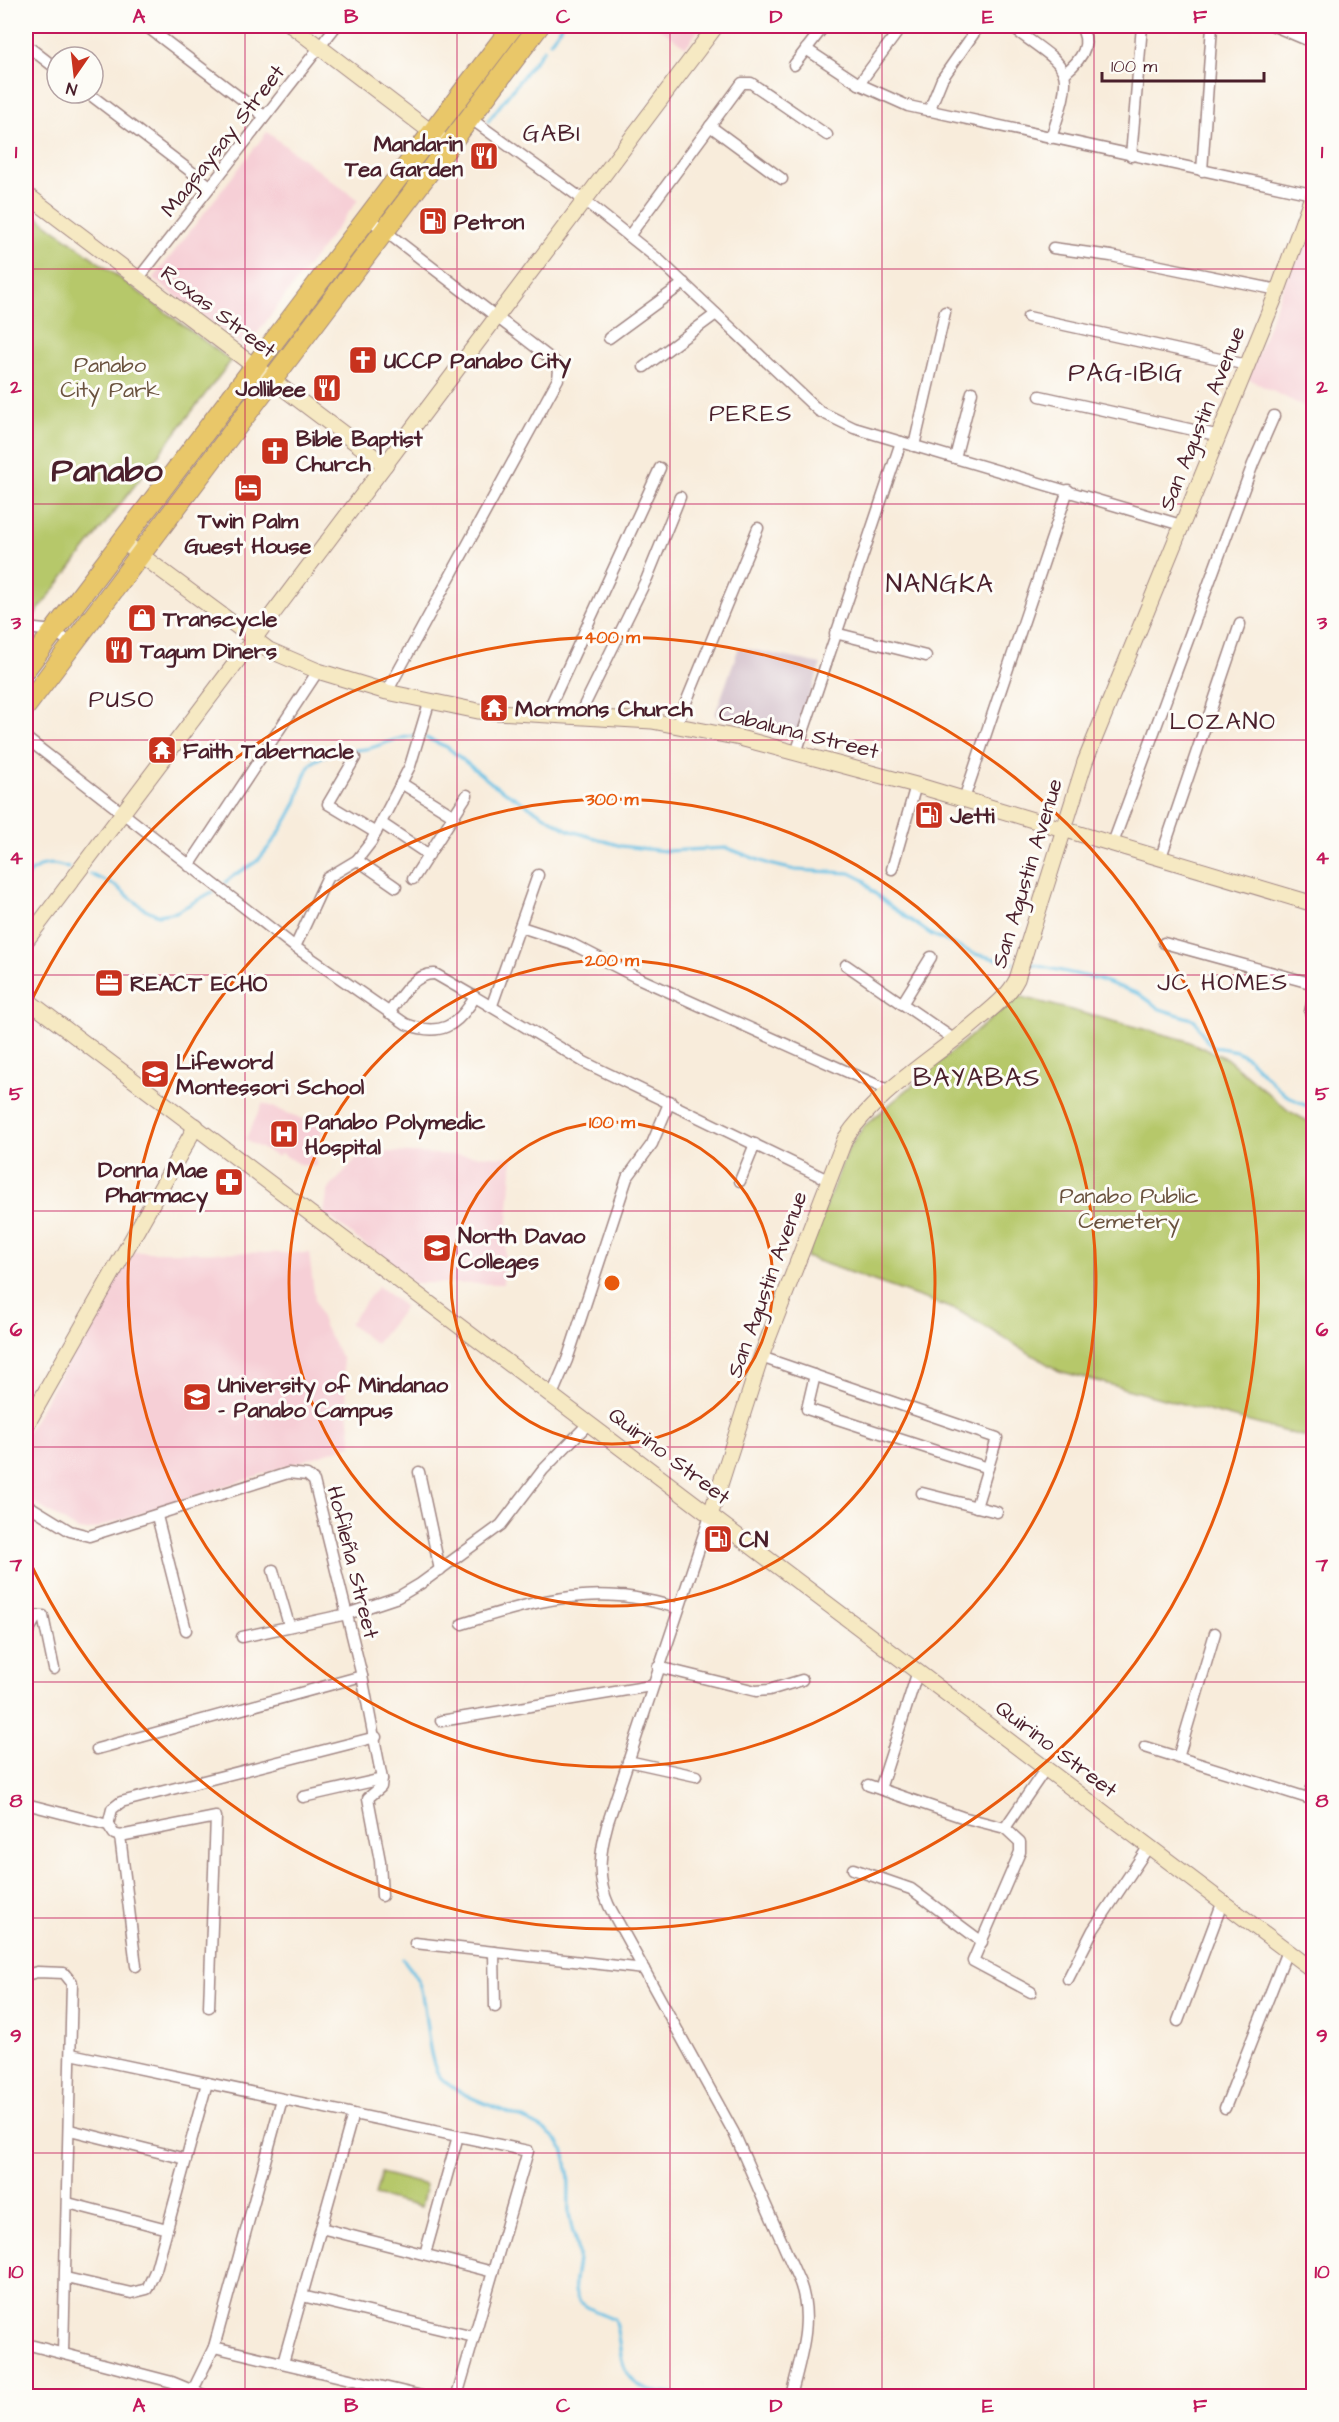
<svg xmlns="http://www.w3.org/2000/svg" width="1339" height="2422" viewBox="0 0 1339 2422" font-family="'Architects Daughter',sans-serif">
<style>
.built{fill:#f6cfd6}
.industrial{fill:#d1bdc9}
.green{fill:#b6c86b;stroke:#80744b;stroke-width:1.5}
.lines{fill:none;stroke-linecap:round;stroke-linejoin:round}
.stream{stroke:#67c0e4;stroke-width:3}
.street-casing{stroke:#a18683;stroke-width:13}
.secondary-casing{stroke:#a18683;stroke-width:17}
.highway-casing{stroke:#a18683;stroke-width:22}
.street{stroke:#fff;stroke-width:10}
.secondary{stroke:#f6e9c3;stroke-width:15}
.highway{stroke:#e9c769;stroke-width:20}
.grid{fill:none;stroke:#c2185b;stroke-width:1.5;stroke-opacity:0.55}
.ring{fill:none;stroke:#e8590c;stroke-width:3}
.labels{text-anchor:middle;stroke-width:6;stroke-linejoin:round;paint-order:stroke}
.street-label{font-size:22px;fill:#4a1f2b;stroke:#fdfcf7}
.poi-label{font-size:22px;font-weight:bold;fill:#4a1f2b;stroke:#fdfcf7;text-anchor:start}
.park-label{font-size:22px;fill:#6a523e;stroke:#fdfcf7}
.neighbourhood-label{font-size:24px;letter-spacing:1.5px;fill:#4a1f2b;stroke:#fdfcf7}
.quarter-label{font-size:26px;letter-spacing:1.5px;fill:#4a1f2b;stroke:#fdfcf7}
.town-label{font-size:34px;font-weight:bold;fill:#4a1f2b;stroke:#fdfcf7}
.centre{fill:#e8590c;stroke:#fdfcf7;stroke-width:3}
.ring-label{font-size:18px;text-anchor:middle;font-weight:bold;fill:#e8590c;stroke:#fdfcf7;stroke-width:6;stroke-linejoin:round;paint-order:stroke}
.neatline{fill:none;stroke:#c2185b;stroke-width:2}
.grid-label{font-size:20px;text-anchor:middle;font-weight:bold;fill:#c2185b}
</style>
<rect width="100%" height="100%" fill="#fdfcf7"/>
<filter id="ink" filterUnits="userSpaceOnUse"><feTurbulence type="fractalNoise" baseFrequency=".0167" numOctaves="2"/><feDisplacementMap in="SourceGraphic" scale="12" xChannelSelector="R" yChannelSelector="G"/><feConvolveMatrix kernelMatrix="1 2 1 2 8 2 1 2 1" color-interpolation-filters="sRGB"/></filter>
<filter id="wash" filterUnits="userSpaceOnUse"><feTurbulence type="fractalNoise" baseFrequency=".008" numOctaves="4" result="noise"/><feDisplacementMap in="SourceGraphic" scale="24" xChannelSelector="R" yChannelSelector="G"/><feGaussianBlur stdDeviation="1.35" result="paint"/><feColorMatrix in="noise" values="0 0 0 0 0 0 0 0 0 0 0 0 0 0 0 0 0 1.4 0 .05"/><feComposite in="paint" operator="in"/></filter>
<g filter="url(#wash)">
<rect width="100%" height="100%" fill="#f8ecdb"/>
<g class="built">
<polygon points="656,26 701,26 686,47"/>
<polygon points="267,132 358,200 246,348 153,279"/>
<polygon points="1313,208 1313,411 1248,379"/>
<polygon points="263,1103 324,1128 314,1148 316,1166 300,1165 281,1153 278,1157 245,1140"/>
<polygon points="363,1151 513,1157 503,1284 414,1283 324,1213 328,1190"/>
<polygon points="129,1252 309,1253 315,1300 324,1326 342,1358 352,1445 87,1531 78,1530 26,1498 26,1435"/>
<polygon points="378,1286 405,1307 376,1344 349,1324"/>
</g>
<polygon class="industrial" points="739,647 821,664 796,737 715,715"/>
<g class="green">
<polygon points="26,208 231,361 33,617 26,611"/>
<polygon points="1018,996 1185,1040 1226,1058 1289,1111 1313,1124 1313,1439 1059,1371 959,1311 806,1257 847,1151 863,1127"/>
<polygon points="381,2173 426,2185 421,2207 375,2196"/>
</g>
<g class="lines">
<g class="stream">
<polyline points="550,42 562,26"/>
<polyline points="488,121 544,49"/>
<polyline points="426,738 447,747 494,785 568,830 621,846 665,851 727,848 769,864 795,870 850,873 864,880 872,891 893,908 932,935 975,954 1013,963"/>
<polyline points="90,874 116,886 143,908 158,915 176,912 212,892"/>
<path d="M26,877C40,863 50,861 68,868"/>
<path d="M226,882C236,871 249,869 259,859C273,843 286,823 295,805C302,790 302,769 316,760C332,749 353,752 370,748C386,744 399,736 415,736"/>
<polyline points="1030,964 1098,979 1139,994 1160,1009 1195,1020 1206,1040 1214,1047 1237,1051 1248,1058 1284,1094 1314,1110"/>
<path d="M403,1959C410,1968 416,1975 420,1986C427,2008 427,2064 441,2078C472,2110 554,2115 565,2155C571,2175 568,2194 569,2214C571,2228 576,2241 578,2254C579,2268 570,2286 578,2299C585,2309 603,2313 614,2319C624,2346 613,2376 648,2390C660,2395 673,2392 685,2396"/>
</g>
</g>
</g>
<g filter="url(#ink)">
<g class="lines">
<g class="street-casing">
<g id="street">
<polyline points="146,26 264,116"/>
<path d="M1010,26C1071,71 1076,63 1051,138"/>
<polyline points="1274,26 1314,43"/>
<polyline points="26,45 57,69"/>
<polyline points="806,49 859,84 908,106 1312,194"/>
<polyline points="794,65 824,26"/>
<path d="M1065,73C1081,60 1093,44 1080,26"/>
<polyline points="859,84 902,26"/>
<polyline points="88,93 210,186"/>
<polyline points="929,111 942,79 979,26"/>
<polyline points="467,116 585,201 659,260 819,411 854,428 1181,525"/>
<polyline points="710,126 782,179"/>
<polyline points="1131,156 1142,26"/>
<polyline points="1202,171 1212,26"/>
<polyline points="368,218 555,362 559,370 558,379 387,692"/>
<polyline points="629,236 742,83 751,83 827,135"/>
<polyline points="1053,248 1111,256 1278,290"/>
<polyline points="138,279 336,26"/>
<polyline points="1028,317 1247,365"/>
<polyline points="609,338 684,283"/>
<polyline points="644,367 716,314"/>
<polyline points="1040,396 1216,435"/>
<polyline points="914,446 945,312"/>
<polyline points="955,458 972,392"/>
<polyline points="26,628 54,631 72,644"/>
<polyline points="835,633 926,656"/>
<polyline points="546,715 660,468"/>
<polyline points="579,716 647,578 680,497"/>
<polyline points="677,724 758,528"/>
<path d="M26,738L295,947L406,1024C440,1037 457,1027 475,997L584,1062L828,1180"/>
<polyline points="796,753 901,442"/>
<polyline points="355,758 328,804 376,833"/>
<polyline points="401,783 454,816"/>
<polyline points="964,799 1068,490"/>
<polyline points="381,823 429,855"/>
<polyline points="1113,843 1253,464 1274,416"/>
<polyline points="1161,857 1240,624"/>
<polyline points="357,860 396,887"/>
<polyline points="189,866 318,671"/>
<polyline points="892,869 916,785"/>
<polyline points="413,879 467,795"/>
<polyline points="521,927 570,943 636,977 890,1091"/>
<polyline points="1164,943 1314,984"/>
<polyline points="295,947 327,878 357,860 371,842 410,766 429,703"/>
<polyline points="846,965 955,1040"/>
<polyline points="902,1004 931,957"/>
<polyline points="492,1005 538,875"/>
<polyline points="1310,1012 1314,995"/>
<path d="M389,1013C400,997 414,973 435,974L475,997"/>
<polyline points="740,1181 755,1144"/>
<polyline points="761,1357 997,1438 976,1507"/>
<polyline points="815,1375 807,1409 988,1468"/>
<polyline points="552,1395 567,1360 627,1178 652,1144 670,1101"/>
<polyline points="419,1472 440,1570"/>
<polyline points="922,1493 997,1512"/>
<polyline points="26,1504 70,1531 89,1536 288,1473 307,1475 314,1481 362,1676 382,1779 381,1787 368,1798 380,1861 382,1896"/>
<path d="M711,1513L608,1822C600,1851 596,1878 609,1906L734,2133L800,2283C814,2321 800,2359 791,2396"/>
<polyline points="157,1516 186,1630"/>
<polyline points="273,1570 289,1625"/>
<path d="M462,1624C512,1608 566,1591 619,1596C639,1597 659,1603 678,1608"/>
<polyline points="26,1635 37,1616 43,1616 54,1669"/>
<polyline points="242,1637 347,1614 398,1597 420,1584 501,1525 543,1470 589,1423"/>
<polyline points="658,1667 756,1691 769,1690 802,1680"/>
<polyline points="441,1721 651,1686"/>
<polyline points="1145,1747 1314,1800"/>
<polyline points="97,1749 362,1676"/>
<polyline points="1178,1758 1215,1633"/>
<polyline points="628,1761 696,1776"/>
<polyline points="868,1785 962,1817 1005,1828 1020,1842 1020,1852 973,1961 1031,1992"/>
<polyline points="880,1789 918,1671"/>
<polyline points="303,1797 382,1779"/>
<polyline points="1309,1798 1314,1781"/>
<polyline points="26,1804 108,1825 114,1834 120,1836 216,1817 209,2007"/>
<polyline points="108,1825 112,1809 121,1802 376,1737"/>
<polyline points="1005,1828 1046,1768"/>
<polyline points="120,1836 136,1966"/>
<polyline points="853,1869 911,1889 982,1942"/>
<polyline points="415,1943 644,1969"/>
<polyline points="494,1952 495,2007"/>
<polyline points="26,1975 37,1972 64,1973 72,1983 63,2353"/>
<polyline points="1068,1979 1093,1930 1149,1846"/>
<polyline points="1178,2021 1223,1901"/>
<polyline points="71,2054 528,2151 457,2396"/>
<polyline points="1225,2108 1287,1951"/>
<polyline points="70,2130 186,2159"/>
<polyline points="68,2203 167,2229"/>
<polyline points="321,2228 493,2272"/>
<polyline points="425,2254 458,2136"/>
<polyline points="66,2278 131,2293 147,2289 156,2269 207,2083"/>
<polyline points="302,2296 474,2337"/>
<polyline points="26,2344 172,2382 206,2396"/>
<polyline points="214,2347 422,2396"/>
<polyline points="283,2363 353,2114"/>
<polyline points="193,2390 214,2347 282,2099"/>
</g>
</g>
<g class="secondary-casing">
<g id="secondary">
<polyline points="292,26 439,138"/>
<polyline points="26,194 385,465"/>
<polyline points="122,541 269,650 318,671 387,692 478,711 652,721 740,738 916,785 1314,904"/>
<polyline points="26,941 716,26"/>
<polyline points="26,999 1314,1971"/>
<polyline points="26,1426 196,1126"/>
<path d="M711,1513L761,1357L845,1139C875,1093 934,1058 976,1022C991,1009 1008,997 1017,979L1085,762L1278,290L1314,191"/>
</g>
</g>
<g class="highway-casing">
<g id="highway">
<polyline points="26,668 513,26"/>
<polyline points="26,706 539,26"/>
</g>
</g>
<use href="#street" class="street"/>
<use href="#secondary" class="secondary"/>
<use href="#highway" class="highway"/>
</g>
</g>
<path class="grid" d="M245,26V2396M457,26V2396M670,26V2396M882,26V2396M1094,26V2396M26,269H1314M26,504H1314M26,740H1314M26,975H1314M26,1211H1314M26,1447H1314M26,1682H1314M26,1918H1314M26,2153H1314"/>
<g class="ring">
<circle cx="612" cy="1283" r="161"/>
<circle cx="612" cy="1283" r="323"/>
<circle cx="612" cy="1283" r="484"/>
<path d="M27 1010A646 646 0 1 1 27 1556"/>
</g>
<defs>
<g id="restaurant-square" transform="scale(1.5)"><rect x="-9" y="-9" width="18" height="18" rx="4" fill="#c8321e" stroke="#fdfcf7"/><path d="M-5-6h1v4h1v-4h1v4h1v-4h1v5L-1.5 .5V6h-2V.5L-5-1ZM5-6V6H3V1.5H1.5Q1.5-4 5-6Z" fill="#fff"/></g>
<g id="fuel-square" transform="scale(1.5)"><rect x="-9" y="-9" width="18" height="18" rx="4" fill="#c8321e" stroke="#fdfcf7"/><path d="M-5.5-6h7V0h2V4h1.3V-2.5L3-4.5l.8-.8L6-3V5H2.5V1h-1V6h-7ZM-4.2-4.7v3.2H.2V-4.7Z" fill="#fff"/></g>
<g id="church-square" transform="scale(1.5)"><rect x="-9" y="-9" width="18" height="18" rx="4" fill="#c8321e" stroke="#fdfcf7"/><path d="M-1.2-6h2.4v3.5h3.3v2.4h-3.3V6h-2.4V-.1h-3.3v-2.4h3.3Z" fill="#fff"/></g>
<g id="hotel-square" transform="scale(1.5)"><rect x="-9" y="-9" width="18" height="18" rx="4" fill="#c8321e" stroke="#fdfcf7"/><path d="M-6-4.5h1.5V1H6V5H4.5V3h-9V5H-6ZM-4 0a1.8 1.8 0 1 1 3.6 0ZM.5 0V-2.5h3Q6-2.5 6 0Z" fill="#fff"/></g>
<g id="shop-square" transform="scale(1.5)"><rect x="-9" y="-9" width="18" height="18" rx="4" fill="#c8321e" stroke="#fdfcf7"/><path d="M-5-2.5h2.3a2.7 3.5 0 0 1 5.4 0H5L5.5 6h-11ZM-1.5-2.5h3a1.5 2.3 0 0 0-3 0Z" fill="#fff"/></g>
<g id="temple-square" transform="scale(1.5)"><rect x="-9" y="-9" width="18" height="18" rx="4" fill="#c8321e" stroke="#fdfcf7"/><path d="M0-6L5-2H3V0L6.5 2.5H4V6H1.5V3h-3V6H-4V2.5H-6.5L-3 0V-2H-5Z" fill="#fff"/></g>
<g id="office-square" transform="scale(1.5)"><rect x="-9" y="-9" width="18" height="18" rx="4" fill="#c8321e" stroke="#fdfcf7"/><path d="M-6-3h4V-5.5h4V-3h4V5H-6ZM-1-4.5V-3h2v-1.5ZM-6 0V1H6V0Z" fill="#fff"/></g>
<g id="school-square" transform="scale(1.5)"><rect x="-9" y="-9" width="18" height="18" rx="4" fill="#c8321e" stroke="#fdfcf7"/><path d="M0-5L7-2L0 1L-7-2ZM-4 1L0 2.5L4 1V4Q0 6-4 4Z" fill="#fff"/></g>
<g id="hospital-square" transform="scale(1.5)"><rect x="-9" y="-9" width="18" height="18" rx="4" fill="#c8321e" stroke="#fdfcf7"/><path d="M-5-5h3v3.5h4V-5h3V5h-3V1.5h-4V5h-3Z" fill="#fff"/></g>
<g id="pharmacy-square" transform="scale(1.5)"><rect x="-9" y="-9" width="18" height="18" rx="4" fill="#c8321e" stroke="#fdfcf7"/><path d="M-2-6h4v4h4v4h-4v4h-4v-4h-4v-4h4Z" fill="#fff"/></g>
<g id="university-square" transform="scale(1.5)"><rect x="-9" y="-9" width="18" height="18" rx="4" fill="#c8321e" stroke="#fdfcf7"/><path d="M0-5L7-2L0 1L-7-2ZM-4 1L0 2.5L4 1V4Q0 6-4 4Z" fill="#fff"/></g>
</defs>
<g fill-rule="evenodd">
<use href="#restaurant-square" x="484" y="156"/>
<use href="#fuel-square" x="433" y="221"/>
<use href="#church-square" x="363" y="360"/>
<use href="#restaurant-square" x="327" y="388"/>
<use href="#church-square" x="275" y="451"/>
<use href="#hotel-square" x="248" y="488"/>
<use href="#shop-square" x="142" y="618"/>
<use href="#restaurant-square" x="119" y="650"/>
<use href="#temple-square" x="494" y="708"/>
<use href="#temple-square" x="162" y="750"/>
<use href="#fuel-square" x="929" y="815"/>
<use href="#office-square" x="109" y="983"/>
<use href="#school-square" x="155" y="1074"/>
<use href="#hospital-square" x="284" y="1134"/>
<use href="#pharmacy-square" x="229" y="1182"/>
<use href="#university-square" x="437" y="1248"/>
<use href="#university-square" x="197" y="1397"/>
<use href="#fuel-square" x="718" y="1539"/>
</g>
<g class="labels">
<g class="street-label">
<text transform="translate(222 140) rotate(-52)" y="8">Magsaysay Street</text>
<text transform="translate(219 311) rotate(37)" y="8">Roxas Street</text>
<text transform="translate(1201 418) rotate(-68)" y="8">San Agustin Avenue</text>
<text transform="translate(799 731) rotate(14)" y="8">Cabaluna Street</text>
<text transform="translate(1026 873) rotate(-73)" y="8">San Agustin Avenue</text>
<text transform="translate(766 1284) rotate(-70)" y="8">San Agustin Avenue</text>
<text transform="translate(670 1455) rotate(37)" y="8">Quirino Street</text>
<text transform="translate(354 1562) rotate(76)" y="8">Hofileña Street</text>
<text transform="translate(1057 1748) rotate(37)" y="8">Quirino Street</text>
</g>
<g class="poi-label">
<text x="463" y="151" text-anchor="end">Mandarin<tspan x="463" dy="25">Tea Garden</tspan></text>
<text x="454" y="229">Petron</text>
<text x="384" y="368">UCCP Panabo City</text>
<text x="306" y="396" text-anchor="end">Jollibee</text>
<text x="296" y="446">Bible Baptist<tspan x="296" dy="25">Church</tspan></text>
<text x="248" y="528" text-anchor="middle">Twin Palm<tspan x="248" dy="25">Guest House</tspan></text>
<text x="163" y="626">Transcycle</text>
<text x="140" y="658">Tagum Diners</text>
<text x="515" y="716">Mormons Church</text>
<text x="183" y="758">Faith Tabernacle</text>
<text x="950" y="823">Jetti</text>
<text x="130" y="991">REACT ECHO</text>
<text x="176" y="1069">Lifeword<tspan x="176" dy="25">Montessori School</tspan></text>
<text x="305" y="1129">Panabo Polymedic<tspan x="305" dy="25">Hospital</tspan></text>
<text x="208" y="1177" text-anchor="end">Donna Mae<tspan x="208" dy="25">Pharmacy</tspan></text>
<text x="458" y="1243">North Davao<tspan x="458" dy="25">Colleges</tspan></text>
<text x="218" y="1392">University of Mindanao<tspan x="218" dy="25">- Panabo Campus</tspan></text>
<text x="739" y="1547">CN</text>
</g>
<g class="park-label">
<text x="110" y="372">Panabo<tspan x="110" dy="25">City Park</tspan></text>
<text x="1129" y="1203">Panabo Public<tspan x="1129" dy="25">Cemetery</tspan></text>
</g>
<g class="neighbourhood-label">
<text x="552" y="141">GABI</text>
<text x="751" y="421">PERES</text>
<text x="122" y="707">PUSO</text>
<text x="1223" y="729">LOZANO</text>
<text x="1223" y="990">JC HOMES</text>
</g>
<g class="quarter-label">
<text x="1126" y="381">PAG-IBIG</text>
<text x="940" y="592">NANGKA</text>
<text x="977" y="1086">BAYABAS</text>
</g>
<g class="town-label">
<text x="107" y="481">Panabo</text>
</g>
</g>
<circle cx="612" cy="1283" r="9" class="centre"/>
<g class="ring-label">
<text x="612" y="643">400 m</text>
<text x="612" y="805">300 m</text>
<text x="612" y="966">200 m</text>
<text x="612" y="1128">100 m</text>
</g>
<rect width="1339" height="2422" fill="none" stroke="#fdfcf7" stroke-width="66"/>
<g transform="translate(75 75) rotate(194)"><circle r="28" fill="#fdfcf7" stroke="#b5a4a5" stroke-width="1.5"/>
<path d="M0-4.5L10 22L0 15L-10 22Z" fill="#c8321e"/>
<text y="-9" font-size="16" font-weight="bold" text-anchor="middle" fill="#4a1f2b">N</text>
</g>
<path d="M1102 72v9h162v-9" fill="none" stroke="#4a1f2b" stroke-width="3"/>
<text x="1111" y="72" font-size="18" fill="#4a1f2b" stroke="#fdfcf7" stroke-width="4.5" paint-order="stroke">100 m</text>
<rect x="33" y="33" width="1273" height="2356" class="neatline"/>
<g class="grid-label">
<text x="139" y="23">A</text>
<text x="351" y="23">B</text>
<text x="563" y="23">C</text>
<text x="776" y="23">D</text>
<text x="988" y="23">E</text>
<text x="1200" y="23">F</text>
<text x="16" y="158">1</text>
<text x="1322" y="158">1</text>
<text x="16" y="393">2</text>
<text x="1322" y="393">2</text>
<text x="16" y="629">3</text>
<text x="1322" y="629">3</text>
<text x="16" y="864">4</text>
<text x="1322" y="864">4</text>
<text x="16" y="1100">5</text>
<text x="1322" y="1100">5</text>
<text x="16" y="1336">6</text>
<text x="1322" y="1336">6</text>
<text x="16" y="1571">7</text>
<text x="1322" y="1571">7</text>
<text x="16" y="1807">8</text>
<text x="1322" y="1807">8</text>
<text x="16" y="2042">9</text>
<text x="1322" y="2042">9</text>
<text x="16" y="2278">10</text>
<text x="1322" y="2278">10</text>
<text x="139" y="2412">A</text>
<text x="351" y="2412">B</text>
<text x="563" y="2412">C</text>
<text x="776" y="2412">D</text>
<text x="988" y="2412">E</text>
<text x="1200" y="2412">F</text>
</g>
</svg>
